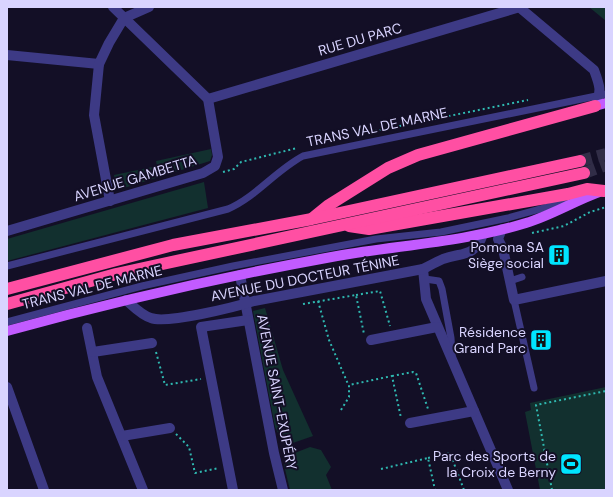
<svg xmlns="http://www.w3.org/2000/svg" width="613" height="497" viewBox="0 0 613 497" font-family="'DM Sans',sans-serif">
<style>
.green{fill:#12302f}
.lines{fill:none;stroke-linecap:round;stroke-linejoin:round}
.motorway-tunnel{stroke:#312d47;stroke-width:12;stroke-dasharray:12 6;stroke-linecap:butt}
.path{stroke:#2fb8b0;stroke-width:2;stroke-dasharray:2 3;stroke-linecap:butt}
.service{stroke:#3d3a85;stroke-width:7}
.minor{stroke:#3d3a85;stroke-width:10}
.primary{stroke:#c25bff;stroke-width:10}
.motorway{stroke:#ff4fa3;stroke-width:12}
.labels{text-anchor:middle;stroke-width:4;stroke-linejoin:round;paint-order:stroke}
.street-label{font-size:14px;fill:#d9d4ff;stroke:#130f26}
.poi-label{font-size:14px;fill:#d9d4ff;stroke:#130f26;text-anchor:end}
</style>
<rect width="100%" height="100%" fill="#130f26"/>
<g class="green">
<polygon points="589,7 606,7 606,21"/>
<polygon points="211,149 212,155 210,161 121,189 116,187 114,175 157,166 156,161"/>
<polygon points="204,182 208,208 7,261 7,239"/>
<polygon points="265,308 283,370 313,436 290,444 279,435 275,427 253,311"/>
<polygon points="606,387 606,490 540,490 525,412 531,410 530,403"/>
<polygon points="310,447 321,450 331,467 326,475 332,490 290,490 284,465 287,456"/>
</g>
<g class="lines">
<g class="motorway-tunnel">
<polyline points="580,161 606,154"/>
<polyline points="584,173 606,165"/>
</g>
<g class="path">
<polyline points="370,132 528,100"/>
<polyline points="223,172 234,169 241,162 297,148"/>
<polyline points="532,233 564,226 590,212 606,207"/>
<polyline points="356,295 380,291 390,326"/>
<polyline points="318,301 329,340 348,384"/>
<polyline points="303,304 356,295 364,334"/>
<polyline points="156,352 165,385 201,379"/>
<polyline points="392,376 413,372 416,373 428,409"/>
<polyline points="341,410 349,397 349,385 392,376 401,418"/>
<polyline points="176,434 189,447 195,473 219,468"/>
<polyline points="428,458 450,453 464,490"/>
<polyline points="381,469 428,458 435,490"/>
<polyline points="552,490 536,405 606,391"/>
</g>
<g class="service">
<path d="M7,266L228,209C256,197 275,171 303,156L606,94"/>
<polyline points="425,279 439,281 442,289 451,338 452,355"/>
<polyline points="510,281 522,277"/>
<polyline points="514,300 534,388"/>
<polyline points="7,322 142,286 233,266 376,239 441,232 508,218 569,201"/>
</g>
<g class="minor">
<path d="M519,7L594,70C600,86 602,91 595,106"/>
<polyline points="7,55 99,64"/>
<polyline points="208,99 520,7"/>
<polyline points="110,201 94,115 99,64 109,43 124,18 149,7"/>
<polyline points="502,229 498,239 503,249 514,300 606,281"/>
<polyline points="7,231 203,173 215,166 218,157 208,99 113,7"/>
<polyline points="423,269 426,299 508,490"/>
<polyline points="240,275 274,453 283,490"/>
<path d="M126,300C133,306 141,315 151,318C167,324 235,307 254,301L423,269C429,266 436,262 443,259C463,252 475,257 483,234"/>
<polyline points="87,328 97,377 143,490"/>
<polyline points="371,340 437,327"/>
<polyline points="93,352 152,343"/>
<polyline points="7,387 44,490"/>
<polyline points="410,423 474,411"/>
<polyline points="122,436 170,428"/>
<polyline points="233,490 201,327 248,320"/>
</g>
<g class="primary">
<polyline points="595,106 606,103"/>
<path d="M7,331C116,301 226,276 337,256C400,245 464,242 526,223C552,215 576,200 602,191"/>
</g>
<g class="motorway">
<polyline points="313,218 329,205 388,168 418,155 595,106"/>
<polyline points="349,226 369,229 568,194 587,189 604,191"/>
<polyline points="7,289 173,245 312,219 580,161"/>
<polyline points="7,304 116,274 584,173"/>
</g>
</g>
<defs>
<g id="building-square" transform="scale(1.15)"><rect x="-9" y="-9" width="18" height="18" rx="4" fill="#00e5ff" stroke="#130f26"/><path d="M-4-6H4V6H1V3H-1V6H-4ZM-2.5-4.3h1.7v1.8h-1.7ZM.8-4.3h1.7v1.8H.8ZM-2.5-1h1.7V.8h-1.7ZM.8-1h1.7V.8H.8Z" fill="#111"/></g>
<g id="stadium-square" transform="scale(1.15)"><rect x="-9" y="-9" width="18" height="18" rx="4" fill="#00e5ff" stroke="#130f26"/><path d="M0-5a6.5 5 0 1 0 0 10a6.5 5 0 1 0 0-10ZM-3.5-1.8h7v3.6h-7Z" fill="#111"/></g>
</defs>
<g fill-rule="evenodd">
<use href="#building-square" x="559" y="255"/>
<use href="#building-square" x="541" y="340"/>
<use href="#stadium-square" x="571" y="464"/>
</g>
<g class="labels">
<g class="street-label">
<text transform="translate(360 39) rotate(-16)" y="5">RUE DU PARC</text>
<text transform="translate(377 127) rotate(-12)" y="5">TRANS VAL DE MARNE</text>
<text transform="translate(135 178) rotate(-17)" y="5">AVENUE GAMBETTA</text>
<text transform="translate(305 278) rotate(-11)" y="5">AVENUE DU DOCTEUR TÉNINE</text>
<text transform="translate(92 287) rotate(-14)" y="5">TRANS VAL DE MARNE</text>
<text transform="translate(277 392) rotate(79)" y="5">AVENUE SAINT-EXUPÉRY</text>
</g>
<g class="poi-label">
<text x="544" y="252">Pomona SA<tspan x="544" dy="16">Siège social</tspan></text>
<text x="526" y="337">Résidence<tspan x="526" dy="16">Grand Parc</tspan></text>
<text x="556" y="461">Parc des Sports de<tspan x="556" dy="16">la Croix de Berny</tspan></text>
</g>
</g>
<rect width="613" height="497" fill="none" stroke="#d9d4ff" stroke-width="16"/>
</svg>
